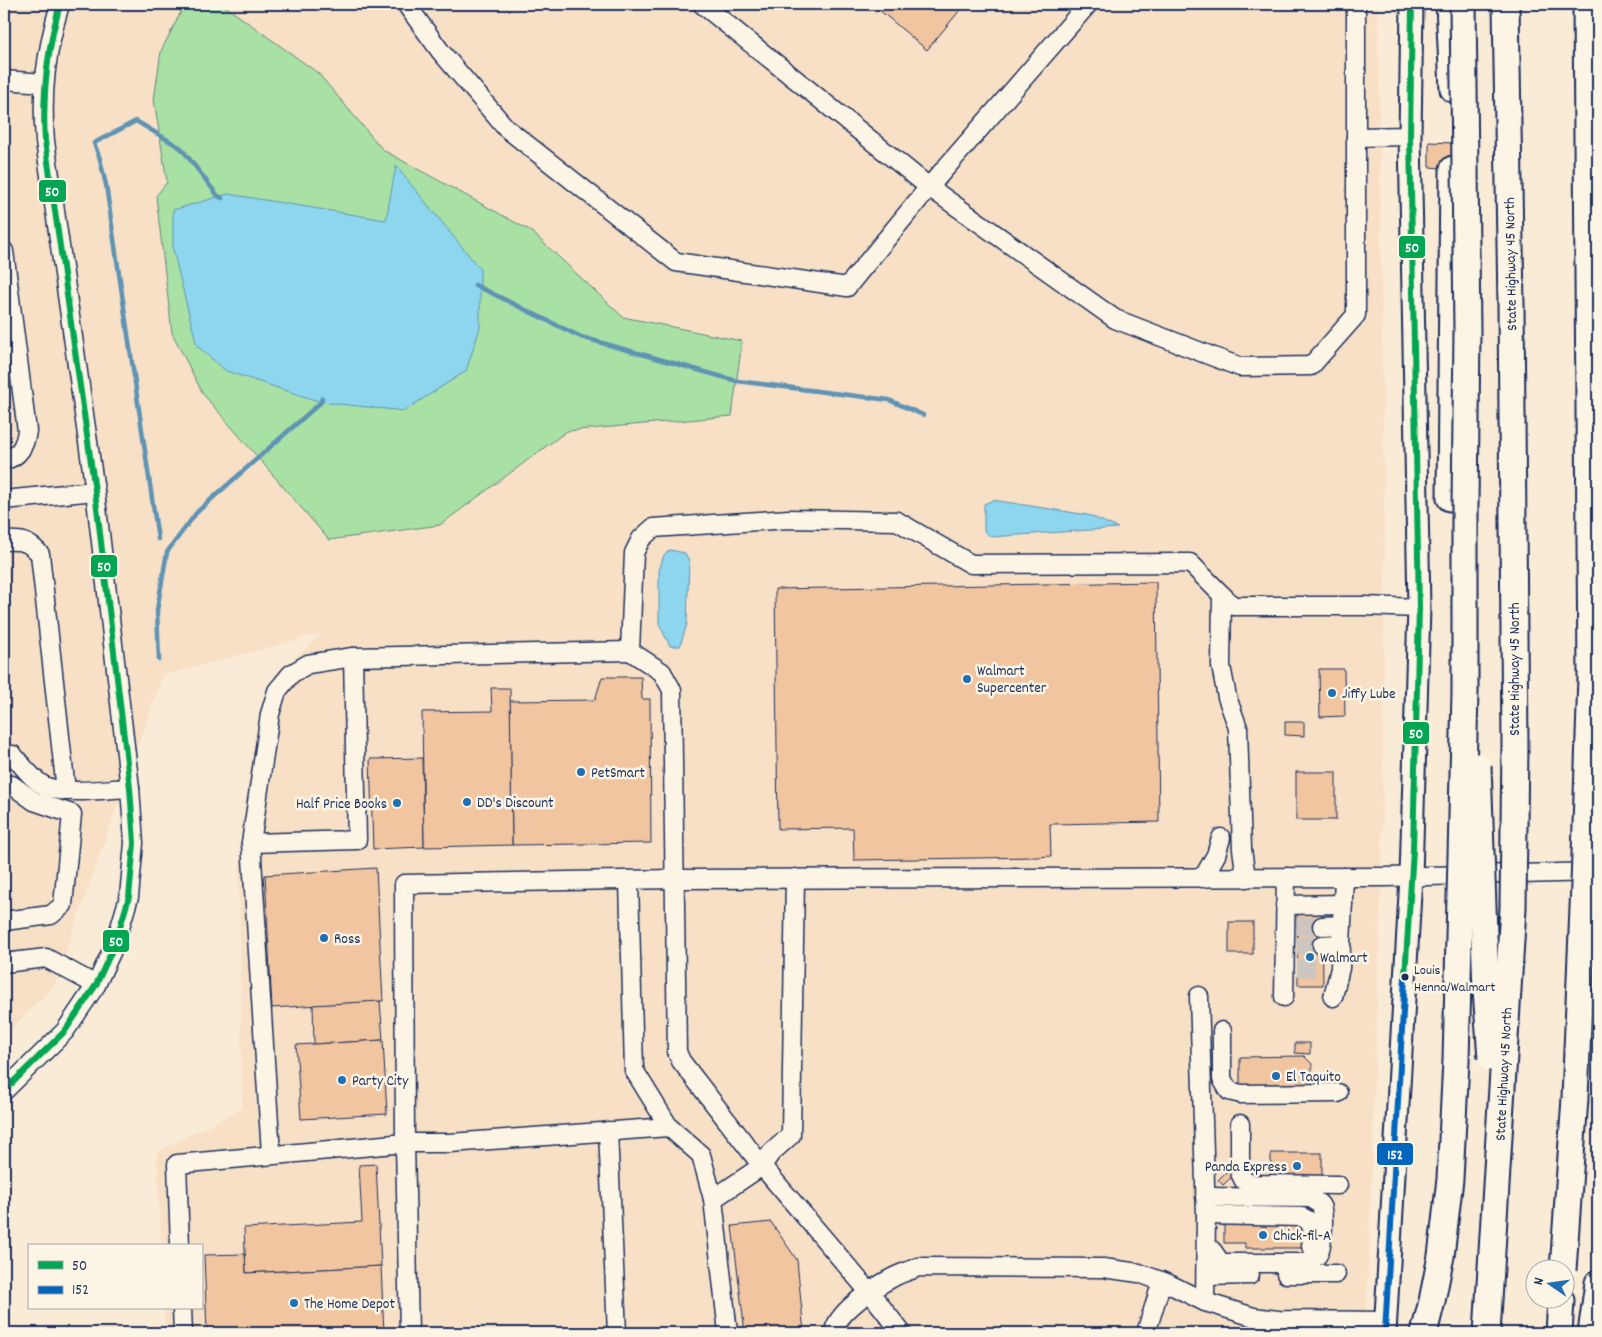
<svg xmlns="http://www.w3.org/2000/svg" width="1602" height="1337" viewBox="0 0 1602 1337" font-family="Dekko,sans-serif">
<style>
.built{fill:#f7e0c6}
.green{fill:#a9e0a4;stroke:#628881}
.water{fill:#8dd6ee;stroke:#5f93b4}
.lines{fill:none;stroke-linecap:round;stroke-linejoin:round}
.stream{stroke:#5f93b4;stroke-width:4.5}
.building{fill:#f1c5a0;stroke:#1b2f5e}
.minor-tunnel{stroke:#cdc5bf;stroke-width:18;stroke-dasharray:18 9;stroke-linecap:butt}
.minor-casing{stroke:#1b2f5e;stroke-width:21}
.major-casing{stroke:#1b2f5e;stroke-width:25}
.highway-casing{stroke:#1b2f5e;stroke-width:29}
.minor{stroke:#fcf5e5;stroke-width:18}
.major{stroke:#fcf5e5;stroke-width:21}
.highway{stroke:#fcf5e5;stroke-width:25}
.highway-bridge-casing{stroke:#1b2f5e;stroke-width:29;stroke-linecap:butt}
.highway-bridge{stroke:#fcf5e5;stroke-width:25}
.bus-1-casing{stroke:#fcf5e5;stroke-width:10}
.bus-2-casing{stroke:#fcf5e5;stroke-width:10}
.bus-1{stroke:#00a651;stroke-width:6}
.bus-2{stroke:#0065bd;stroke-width:6}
.poi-dot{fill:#1f6fb2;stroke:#fcf5e5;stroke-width:2}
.bus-dot{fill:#1b2f5e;stroke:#fcf5e5;stroke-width:2}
.labels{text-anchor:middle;stroke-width:5;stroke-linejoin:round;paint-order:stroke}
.bus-label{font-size:14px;fill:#1b2f5e;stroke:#fcf5e5;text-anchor:start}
.street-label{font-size:15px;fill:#1b2f5e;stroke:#fcf5e5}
.poi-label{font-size:15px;fill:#1b2f5e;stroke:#fcf5e5;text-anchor:start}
.line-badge{stroke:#fcf5e5;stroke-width:2}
.badge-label{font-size:14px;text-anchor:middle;font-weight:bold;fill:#fff}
</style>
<rect width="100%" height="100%" fill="#faebd7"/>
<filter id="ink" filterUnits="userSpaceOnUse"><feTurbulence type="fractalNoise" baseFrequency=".02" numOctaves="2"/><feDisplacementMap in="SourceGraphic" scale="10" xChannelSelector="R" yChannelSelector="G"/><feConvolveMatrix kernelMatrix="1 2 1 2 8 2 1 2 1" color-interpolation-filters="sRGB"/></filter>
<g filter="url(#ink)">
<polygon class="built" points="4,4 1378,4 1385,578 1382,853 1368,1283 1364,1333 32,1333 164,1326 164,1308 201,1308 201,1246 161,1246 157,1152 242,1108 239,872 247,788 260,708 267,690 281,670 323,633 163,675 54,986 4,1036"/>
<polygon class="green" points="185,4 222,4 318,73 383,150 531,231 623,317 742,341 732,416 567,431 440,525 329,540 203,394 172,333 156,196 167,182 154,100 161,51"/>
<g class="water">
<polygon points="396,166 480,269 480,328 466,371 404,411 321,402 226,371 197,346 173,250 173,210 228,194 386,220"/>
<polygon points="993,500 1088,515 1118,528 991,537 984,531 984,504"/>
<polygon points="670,550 685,553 689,561 687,624 680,646 670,646 659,624 659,570 664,555"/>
</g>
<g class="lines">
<g class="stream">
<polyline points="475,285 581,337 737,381 889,400 923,415"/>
<polyline points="158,539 106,185 100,159 94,143 136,121 181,148 218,196 222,198"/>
<polyline points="159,660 157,610 167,552 197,512 321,402 322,398"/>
</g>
</g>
<g class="building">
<polygon points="872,4 965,4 927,50"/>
<polygon points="1478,141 1478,166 1453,169 1429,167 1429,142 1455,143"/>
<polygon points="1156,582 1159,822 1050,824 1051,856 1037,857 854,860 853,828 778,829 775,589"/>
<polygon points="1319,669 1344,669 1345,716 1320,717"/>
<polygon points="602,677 641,677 642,699 650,699 651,843 512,845 510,701 595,700"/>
<polygon points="491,688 510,688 512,845 424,847 422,712 492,711"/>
<polygon points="1285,722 1304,722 1304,736 1285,735"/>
<polygon points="422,758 424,847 373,849 370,759"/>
<rect x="1296" y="772" width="40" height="48"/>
<polygon points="376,868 383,1001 272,1008 265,875"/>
<polygon points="1322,908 1323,985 1298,985 1297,909"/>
<rect x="1229" y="922" width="24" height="32"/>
<polygon points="380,1001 383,1040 314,1044 313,1005"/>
<polygon points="383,1040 387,1114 301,1119 296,1045"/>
<polygon points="1295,1043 1310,1043 1310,1054 1295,1053"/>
<polygon points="1304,1056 1312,1064 1312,1089 1240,1089 1240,1057"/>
<rect x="1271" y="1153" width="51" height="26"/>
<polygon points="376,1164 381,1266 246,1273 244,1228 362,1222 359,1165"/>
<polygon points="1229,1169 1235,1174 1223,1185 1218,1180"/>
<polygon points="1262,1205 1288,1205 1288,1226 1302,1226 1303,1248 1245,1248 1245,1243 1224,1243 1224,1224 1275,1224 1263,1211"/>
<polygon points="771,1222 797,1260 804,1333 745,1333 732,1226"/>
<polygon points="245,1254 246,1273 381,1266 384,1333 207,1333 204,1255"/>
</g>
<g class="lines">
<g class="minor-tunnel">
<polyline points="1297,926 1322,926"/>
<polyline points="1297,946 1322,945"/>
<polyline points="1297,968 1323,968"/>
</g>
<g class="minor-casing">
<g id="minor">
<polyline points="406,4 441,52 506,128 676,262 847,287 929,187 1088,4"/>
<polyline points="702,4 929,187 1115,319 1240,367 1311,366 1356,315 1356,4"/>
<polyline points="4,80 44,83"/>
<polyline points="1356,137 1410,136"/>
<path d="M4,251L27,431C25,445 19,458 4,460"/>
<polyline points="4,500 95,491"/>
<path d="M4,541C22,540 28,541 40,554L66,791"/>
<polyline points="1222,595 1221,666 1227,697 1238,728 1242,849 1246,878"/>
<path d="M4,756L13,755C22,765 34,782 47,787C70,795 105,789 130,788"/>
<polyline points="4,786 12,785 34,801 72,814 63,905 51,915 4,921"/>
<polyline points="251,843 357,840 353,657"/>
<polyline points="1203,878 1216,855 1221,838"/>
<polyline points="629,880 634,1070 669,1127 701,1155 713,1199"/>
<polyline points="1285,905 1343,904"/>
<polyline points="1322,926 1341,925"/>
<polyline points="1322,945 1341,944"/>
<polyline points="4,963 46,958 96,985"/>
<polyline points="1199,996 1206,1215 1205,1302"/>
<polyline points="1284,997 1286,877"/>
<polyline points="1333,997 1340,968 1344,877"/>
<polyline points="1222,1031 1222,1079 1229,1091 1241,1094 1338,1093"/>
<path d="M4,1091L65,1031L96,985L115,944L129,897L134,843L130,788L95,491L45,141C41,91 46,52 60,4"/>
<polyline points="1240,1124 1240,1173 1244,1181 1254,1184 1338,1185"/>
<polyline points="608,1131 617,1333"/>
<polyline points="271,1154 251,843 270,714 277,691 291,674 308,664 353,657 630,651"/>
<path d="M1205,1197L1311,1198C1315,1201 1321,1203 1322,1209C1324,1218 1323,1249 1317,1256C1313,1260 1308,1261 1303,1263H1221L1212,1250"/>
<path d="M1206,1215L1302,1217C1315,1222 1313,1235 1311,1246"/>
<polyline points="180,1246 177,1164 405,1143 450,1143 669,1127"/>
<polyline points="1286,1274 1336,1274"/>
<polyline points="1206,1276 1250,1275"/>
<polyline points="182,1308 183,1333"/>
<polyline points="409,1333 405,1143 404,884 673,879 1386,877 1598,872"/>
<polyline points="728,1333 713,1199 762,1166 771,1153 791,1135 795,878"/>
<path d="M834,1333C834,1314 876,1286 892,1278C900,1273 910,1271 918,1267L1103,1268L1139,1273L1169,1284L1205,1302L1254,1317L1278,1320L1385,1321"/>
<polyline points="902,1333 876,1300 762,1166 681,1061 677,1052 672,690 662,672 630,651 634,553 641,539 653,528 789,519 897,521 971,564 1190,563 1233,606 1364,606 1419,608"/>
<polyline points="1146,1333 1162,1281"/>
</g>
</g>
<g class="major-casing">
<polyline id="major" points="1385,1333 1411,876 1419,608 1410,136 1412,4"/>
</g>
<g class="highway-casing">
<g id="highway">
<polyline points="1449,4 1453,89"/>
<polyline points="1450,498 1453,169"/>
<polyline points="1424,1333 1432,1301 1441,1256"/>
<polyline points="1487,1333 1498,1153"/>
<polyline points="1559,1333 1561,1300"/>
<polyline points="1591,1333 1598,1283"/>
</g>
</g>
<use href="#minor" class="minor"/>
<use href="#major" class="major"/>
<use href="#highway" class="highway"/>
<g class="highway-bridge-casing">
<g id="highway-bridge">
<polyline points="1478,766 1486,990 1491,1058"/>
<polyline points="1498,1153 1513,908 1515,745 1511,305 1506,4"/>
<polyline points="1441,1256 1450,1179 1456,1061 1465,692 1465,506 1467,330 1463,4"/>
<polyline points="1563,1270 1575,1098 1584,884 1591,677 1586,4"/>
</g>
</g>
<use href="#highway-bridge" class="highway-bridge"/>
<g class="bus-1-casing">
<g id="bus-1">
<polyline points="1405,976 1413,850 1419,608 1410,136 1412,4"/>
<path d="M4,1091L65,1031L96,985L115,944L129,897L134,843L130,788L95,491L45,141C42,94 47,50 60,4"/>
</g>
</g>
<g class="bus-2-casing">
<polyline id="bus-2" points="1385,1333 1405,976"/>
</g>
<use href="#bus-1" class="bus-1"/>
<use href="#bus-2" class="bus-2"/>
</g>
</g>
<g class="poi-dot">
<circle cx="967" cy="679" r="5"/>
<circle cx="1332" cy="693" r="5"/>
<circle cx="581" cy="772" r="5"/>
<circle cx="467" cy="802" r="5"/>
<circle cx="397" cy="803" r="5"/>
<circle cx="324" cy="938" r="5"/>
<circle cx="1310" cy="957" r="5"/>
<circle cx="1276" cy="1076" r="5"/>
<circle cx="342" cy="1080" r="5"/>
<circle cx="1297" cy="1166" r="5"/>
<circle cx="1263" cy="1235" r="5"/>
<circle cx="294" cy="1303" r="5"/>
</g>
<circle class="bus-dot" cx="1405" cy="977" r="4.5"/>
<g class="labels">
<g class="bus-label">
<text x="1414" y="974">Louis<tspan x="1414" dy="17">Henna/Walmart</tspan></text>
</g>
<g class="street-label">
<text transform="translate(1510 264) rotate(-91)" y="5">State Highway 45 North</text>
<text transform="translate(1514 669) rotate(-90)" y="5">State Highway 45 North</text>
<text transform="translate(1503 1074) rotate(-87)" y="5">State Highway 45 North</text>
</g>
<g class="poi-label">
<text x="977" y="675">Walmart<tspan x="977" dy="17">Supercenter</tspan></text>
<text x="1342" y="698">Jiffy Lube</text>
<text x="591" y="777">PetSmart</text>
<text x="477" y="807">DD's Discount</text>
<text x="387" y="808" text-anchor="end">Half Price Books</text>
<text x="334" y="943">Ross</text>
<text x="1320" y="962">Walmart</text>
<text x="1286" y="1081">El Taquito</text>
<text x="352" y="1085">Party City</text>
<text x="1287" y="1171" text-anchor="end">Panda Express</text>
<text x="1273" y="1240">Chick-fil-A</text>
<text x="304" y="1308">The Home Depot</text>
</g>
</g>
<g class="line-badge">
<rect x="38" y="179" width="29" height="24" rx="5" fill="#00a651"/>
<rect x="1398" y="235" width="28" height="24" rx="5" fill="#00a651"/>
<rect x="90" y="554" width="28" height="24" rx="5" fill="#00a651"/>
<rect x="1402" y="721" width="28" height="24" rx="5" fill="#00a651"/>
<rect x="102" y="929" width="28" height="24" rx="5" fill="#00a651"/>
<rect x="1376" y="1142" width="38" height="24" rx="5" fill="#0065bd"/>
</g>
<g class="badge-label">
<text x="52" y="196">50</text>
<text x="1412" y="252">50</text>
<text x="104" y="571">50</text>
<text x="1416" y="738">50</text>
<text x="116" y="946">50</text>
<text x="1395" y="1159">152</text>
</g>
<rect width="1602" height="1337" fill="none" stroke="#fcf5e5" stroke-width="20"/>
<rect x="10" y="10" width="1582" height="1317" fill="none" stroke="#1b2f5e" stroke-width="2" filter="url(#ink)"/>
<rect x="28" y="1244" width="175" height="65" fill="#fcf5e5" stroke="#a2a6af"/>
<rect x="38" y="1261" width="25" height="8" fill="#00a651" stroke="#a2a6af"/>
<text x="72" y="1270" font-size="15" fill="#1b2f5e">50</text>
<rect x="38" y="1286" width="25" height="8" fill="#0065bd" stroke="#a2a6af"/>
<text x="72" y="1294" font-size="15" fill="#1b2f5e">152</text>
<g transform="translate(1550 1284) rotate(283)"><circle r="24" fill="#fcf5e5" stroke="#a2a6af"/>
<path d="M0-4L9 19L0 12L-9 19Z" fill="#1f6fb2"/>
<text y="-8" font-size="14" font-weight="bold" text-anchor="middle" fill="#1b2f5e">N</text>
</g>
</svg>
